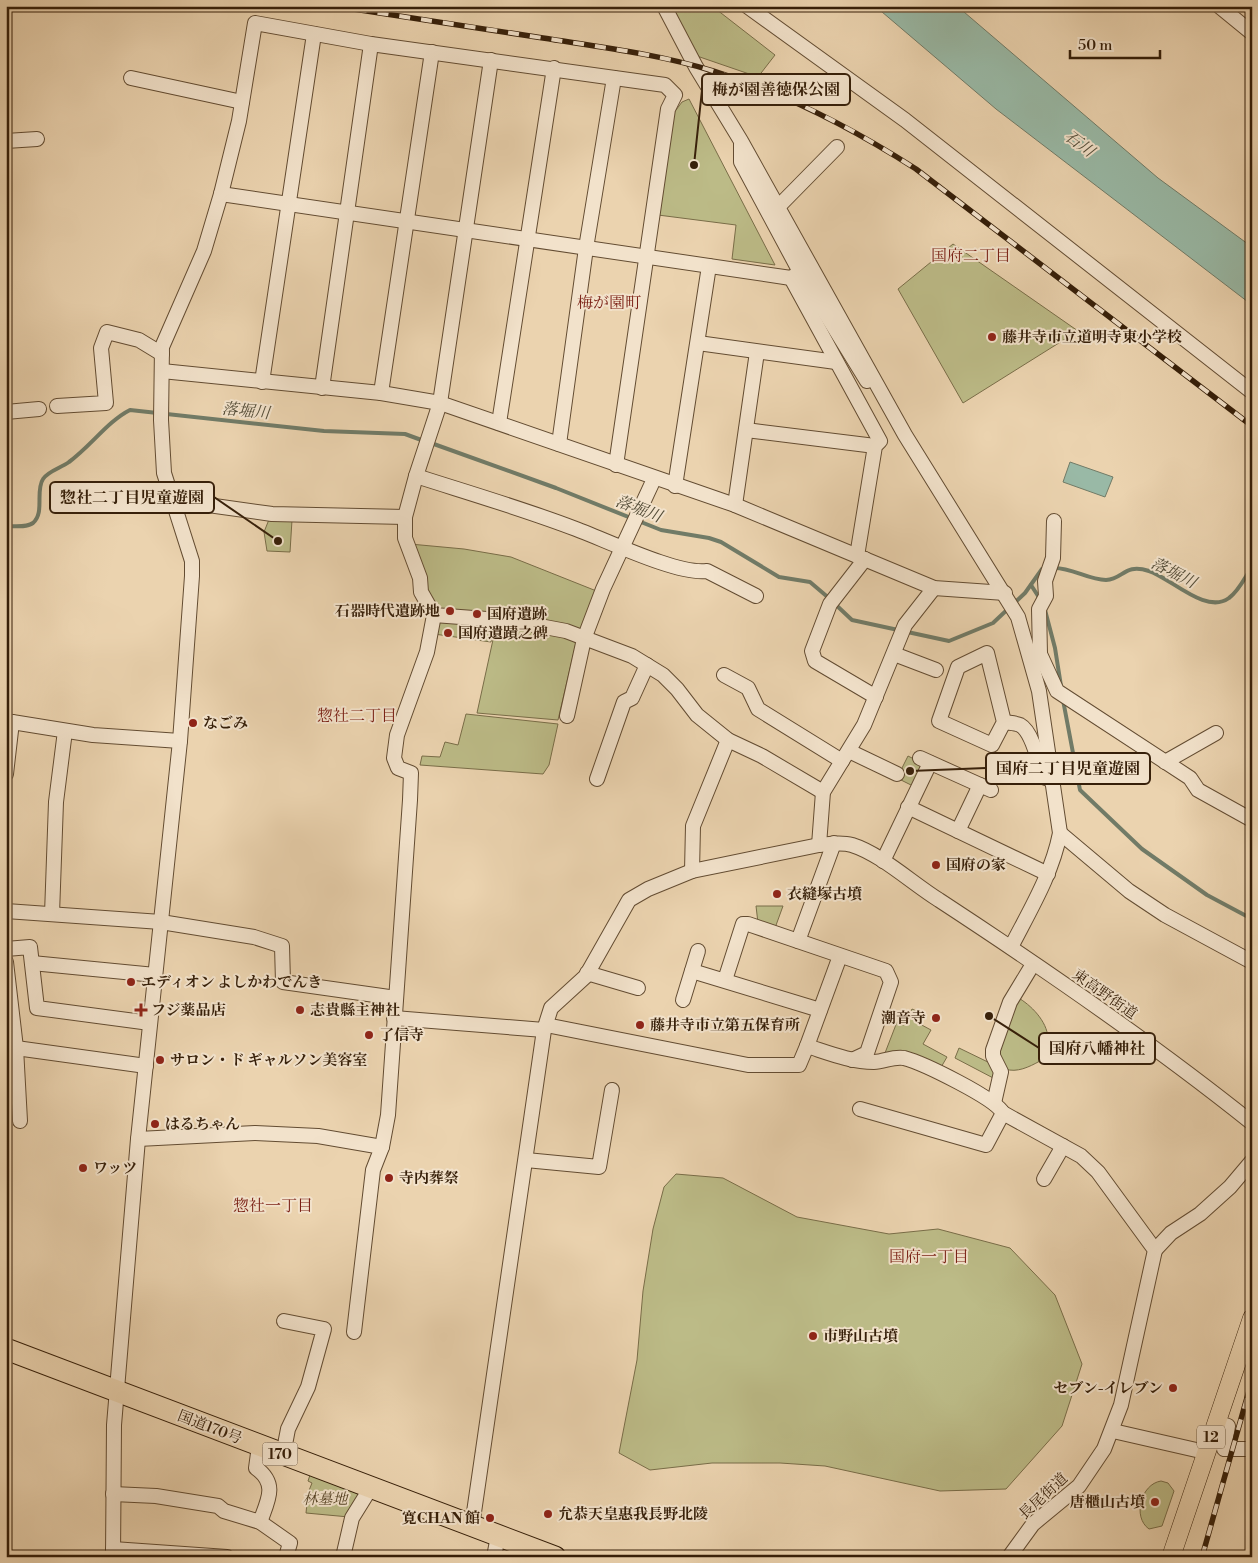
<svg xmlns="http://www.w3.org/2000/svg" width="1258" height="1563" viewBox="0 0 1258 1563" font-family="'Libre Bodoni','Noto Serif JP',serif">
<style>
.green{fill:#bcbb87;stroke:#796d48}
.water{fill:#99b9a6;stroke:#717b67}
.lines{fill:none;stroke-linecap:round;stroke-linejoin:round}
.stream{stroke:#717b67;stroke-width:4}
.minor-casing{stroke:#634c32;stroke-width:16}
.major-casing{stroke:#361f09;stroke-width:19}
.highway-casing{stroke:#361f09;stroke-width:23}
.minor{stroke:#f2e2cb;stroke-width:14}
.major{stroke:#ebd3af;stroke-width:18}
.highway{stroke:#ebd3af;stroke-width:21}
.rail-casing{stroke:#361f09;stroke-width:5.5}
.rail{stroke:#f2e2cb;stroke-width:4;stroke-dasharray:11;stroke-linecap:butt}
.poi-dot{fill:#8f2418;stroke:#f2e2cb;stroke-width:2}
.labels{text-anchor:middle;stroke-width:4;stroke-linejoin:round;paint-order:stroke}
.shield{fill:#f2e2cb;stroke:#6e5a43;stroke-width:1}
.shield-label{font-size:14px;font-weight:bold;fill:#361f09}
.poi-label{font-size:15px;font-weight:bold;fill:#361f09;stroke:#f2e2cb;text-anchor:start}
.street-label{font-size:15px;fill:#361f09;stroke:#f2e2cb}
.park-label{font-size:15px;font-style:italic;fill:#584628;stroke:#f2e2cb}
.water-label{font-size:16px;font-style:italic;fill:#544d38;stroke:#f2e2cb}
.neighbourhood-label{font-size:16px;fill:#7a1f14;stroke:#f2e2cb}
.leader{fill:none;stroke:#361f09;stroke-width:2}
.callout-dot{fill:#361f09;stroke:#f2e2cb;stroke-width:2}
.callout{fill:#f2e2cb;stroke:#361f09;stroke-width:2}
.callout-label{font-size:16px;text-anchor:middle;font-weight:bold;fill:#361f09}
</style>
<rect width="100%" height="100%" fill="#ebd3af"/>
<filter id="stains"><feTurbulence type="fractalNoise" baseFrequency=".004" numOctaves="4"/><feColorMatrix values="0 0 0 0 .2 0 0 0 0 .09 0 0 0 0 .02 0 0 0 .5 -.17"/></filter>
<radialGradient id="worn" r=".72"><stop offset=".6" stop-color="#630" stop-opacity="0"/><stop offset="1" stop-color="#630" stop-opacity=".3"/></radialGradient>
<g class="green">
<polygon points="673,6 712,6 775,55 758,77 694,55"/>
<polygon points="689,99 775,265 732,259 736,225 658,215 673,114 682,102"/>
<polygon points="953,244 1078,331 963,403 898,289"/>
<polygon points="270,517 292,520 290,552 267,551 264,532"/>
<polygon points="410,544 464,549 511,557 599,592 582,633 438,611 428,599"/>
<polygon points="437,618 494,623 491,642 434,634"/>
<polygon points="496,626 562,635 576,643 558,720 477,713"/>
<polygon points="466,714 558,724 549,765 543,774 420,765 422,756 440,757 445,742 458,745"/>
<polygon points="908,756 924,764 913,786 897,778"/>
<polygon points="756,906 783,906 775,928 758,923"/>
<path d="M1017,997C1031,1005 1047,1021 1048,1038C1048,1045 1043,1055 1040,1061C1029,1067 1017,1073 1005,1069L998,1056Z"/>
<polygon points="912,1009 923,1014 918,1023 931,1030 923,1044 947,1057 940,1069 898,1053 885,1053 897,1022 904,1025"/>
<polygon points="959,1048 992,1064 997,1080 955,1058"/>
<polygon points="676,1174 723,1178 797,1217 889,1234 938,1229 1010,1248 1055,1295 1082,1364 1062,1426 1006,1489 940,1491 825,1466 780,1463 712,1463 650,1470 619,1453 637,1360 643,1291 653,1229 664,1187"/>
<polygon points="310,1475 359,1494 349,1517 306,1513 308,1493 312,1483 308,1481"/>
<path d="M1161,1481L1168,1483L1174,1491L1162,1526L1149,1529C1132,1517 1141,1484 1161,1481Z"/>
</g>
<g class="water">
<polygon points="875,6 957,6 1158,178 1252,247 1252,305 996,109"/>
<polygon points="1070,462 1113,477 1105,497 1063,482"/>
</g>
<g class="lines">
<g class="stream">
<polyline points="431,443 556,488 661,530 709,538 721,542 779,577 810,582 830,599"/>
<path d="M6,526C14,526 26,528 33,523C45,513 35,491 43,479C48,471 61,468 69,462C90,447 108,421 130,410L324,431L405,434L424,441"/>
<path d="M1053,568C1071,567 1088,580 1106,580C1124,579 1124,563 1149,571C1171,578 1206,615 1229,598C1239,591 1245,577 1252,567"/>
<polyline points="1031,585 1040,599"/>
<polyline points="835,604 852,620 949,641 993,623 1025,593 1042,569 1046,568"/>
<polyline points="1045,610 1055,648 1061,686"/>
<polyline points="1063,700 1080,790 1142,849 1207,895 1252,919"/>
</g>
<g class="minor-casing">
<g id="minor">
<path d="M664,6L696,67L741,141L905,435L1018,617L1039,691L1060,833C1052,874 1030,910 1011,947"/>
<polyline points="747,6 905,120 1252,392"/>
<polyline points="1219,6 1252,33"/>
<polyline points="131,78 242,102"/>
<polyline points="6,141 37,139"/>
<polyline points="741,144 741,162 800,272 867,381"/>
<polyline points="221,194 791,278"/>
<polyline points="778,207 837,147"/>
<polyline points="800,272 791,278 880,441 875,446 857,556"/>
<polyline points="698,343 836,362"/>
<polyline points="162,371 381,393 440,403 735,505 934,588 1005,593"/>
<polyline points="262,382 314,34"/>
<polyline points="322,388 371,44"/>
<polyline points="381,393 432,52"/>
<polyline points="57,406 106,403 101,348 107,332 139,340 162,354"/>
<polyline points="6,412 39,409"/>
<polyline points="499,423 554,68"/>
<polyline points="746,430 875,446"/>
<polyline points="559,444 586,248 614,78"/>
<path d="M416,476C469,493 524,509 576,529C606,540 678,575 707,571L756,596"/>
<polyline points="675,486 709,266"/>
<polyline points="172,500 272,514 405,517"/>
<polyline points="735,505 757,352"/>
<polyline points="865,559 830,604 812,651 815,661 876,697"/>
<polyline points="434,615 513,621 566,631 632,656 663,675 677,689 697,715 728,740 762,756 823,792"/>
<polygon points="987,653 1004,722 992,745 939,721 958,667"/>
<polyline points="894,654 936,670"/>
<polyline points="1040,654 1039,609 1046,596 1045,581 1053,558 1054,521"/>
<polyline points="1030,657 1040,654 1057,691 1190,778 1198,790 1252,820"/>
<polyline points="724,675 748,688 758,709 842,761"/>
<polyline points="567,716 584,639 603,589 654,479"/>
<polyline points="6,721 93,735 180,741"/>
<path d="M1004,722C1009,723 1016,723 1020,725C1033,732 1039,764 1043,777L1054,781"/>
<polyline points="849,751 897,774"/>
<polyline points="920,758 991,790"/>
<polyline points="1165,762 1216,733"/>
<polyline points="6,774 12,722"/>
<polyline points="597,779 624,702 632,698 647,665"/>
<polyline points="908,807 1048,874"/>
<polyline points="958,831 980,785"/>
<polyline points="1060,833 1129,891 1165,915 1252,962"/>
<polyline points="819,845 823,792 864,725 905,625 934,588"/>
<polyline points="883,861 930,763"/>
<polyline points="692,871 693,826 728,740"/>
<polyline points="6,911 161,922 254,937 282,946 283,982 396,998"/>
<polyline points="52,914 56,802 65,731"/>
<polyline points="798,941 834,843"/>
<polyline points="6,949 30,947 37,1008 150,1023"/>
<polyline points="6,962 16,1048 20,1121"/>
<polyline points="32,963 155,975"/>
<polyline points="692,971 820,1010"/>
<polyline points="587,973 638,988"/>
<polyline points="725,980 743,924 748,924 886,971 891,982 867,1053 852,1060"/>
<polyline points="683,1000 698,951"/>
<polyline points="394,1018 544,1030"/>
<path d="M546,1025L748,1065H799L807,1046C829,1053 851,1062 874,1062C884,1062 893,1056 904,1058C923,1063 995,1098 1003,1113"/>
<polyline points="807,1046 840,956"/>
<polyline points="16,1048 146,1066"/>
<polyline points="994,1103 1001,1072 993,1056 993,1050 1010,1002 1033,964"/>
<polyline points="860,1109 986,1145 1003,1113 1081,1156 1098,1172 1155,1250 1121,1405 1104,1449 1079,1486 1033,1524 1009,1557"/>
<polyline points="138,1139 255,1133 318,1136 382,1147"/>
<polyline points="526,1160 599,1167 612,1090"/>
<polyline points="1044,1179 1063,1146"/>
<polyline points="1155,1250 1171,1233 1200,1214 1230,1187 1252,1161"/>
<polyline points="354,1332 373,1170 382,1147 388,1115 410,800 411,773 398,768 394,758 397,735 427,652 434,615 421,592 420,578 405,538 405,517 416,476 440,403 491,60"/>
<polyline points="1216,1422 1228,1426 1224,1449 1252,1449"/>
<polyline points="1113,1431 1205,1452"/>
<path d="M259,1446L256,1468C278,1484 268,1500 260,1522"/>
<polyline points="283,1455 288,1429 308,1387 324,1329 284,1321"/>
<polyline points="113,1494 156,1496 218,1506 224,1511 260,1522 290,1543 286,1557"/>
<path d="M472,1526L544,1030L551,1008L586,976L629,900L648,889L692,871L819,845C830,844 841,842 852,845C881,854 913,884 939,900C1046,970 1152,1043 1252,1123"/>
<polyline points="113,1549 227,1557"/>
<polyline points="113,1557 114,1425 138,1139 180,741 192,576 192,561 164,473 161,420 162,347 204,251 221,194 239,121 255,23 371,44 665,85 675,95 668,109 616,465"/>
<polyline points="343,1557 352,1518 370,1489"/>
<polyline points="494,1557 498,1536"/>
</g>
</g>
<g class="major-casing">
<polyline id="major" points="1171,1557 1252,1318"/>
</g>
<g class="highway-casing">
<polyline id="highway" points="6,1349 555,1557"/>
</g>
<use href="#minor" class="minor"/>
<use href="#major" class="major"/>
<use href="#highway" class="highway"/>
<g class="rail-casing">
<g id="rail">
<path d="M334,6C404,17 474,27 543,38C600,47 658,54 713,71C787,94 852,128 916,169L1252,426"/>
<polyline points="1202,1557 1252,1380"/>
</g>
</g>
<use href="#rail" class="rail"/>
</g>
<g class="poi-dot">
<circle cx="992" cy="337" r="5"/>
<circle cx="450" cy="611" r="5"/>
<circle cx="477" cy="614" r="5"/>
<circle cx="448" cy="633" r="5"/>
<circle cx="193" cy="723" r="5"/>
<circle cx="936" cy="865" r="5"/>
<circle cx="777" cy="894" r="5"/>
<circle cx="131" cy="982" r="5"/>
<path d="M138.5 1002.5h5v5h5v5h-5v5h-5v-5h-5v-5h5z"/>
<circle cx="300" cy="1010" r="5"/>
<circle cx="936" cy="1018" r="5"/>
<circle cx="640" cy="1025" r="5"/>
<circle cx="369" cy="1035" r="5"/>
<circle cx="160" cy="1060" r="5"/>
<circle cx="155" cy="1124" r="5"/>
<circle cx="83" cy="1168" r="5"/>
<circle cx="389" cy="1178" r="5"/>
<circle cx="813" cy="1336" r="5"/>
<circle cx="1173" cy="1388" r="5"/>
<circle cx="1155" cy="1502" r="5"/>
<circle cx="548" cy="1514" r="5"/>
<circle cx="490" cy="1518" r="5"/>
</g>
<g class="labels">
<g class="shield">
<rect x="1197" y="1425.5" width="28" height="23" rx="4"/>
<rect x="262.5" y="1442.5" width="35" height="23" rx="4"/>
</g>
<g class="shield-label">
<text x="1211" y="1442">12</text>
<text x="280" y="1459">170</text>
</g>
<g class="poi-label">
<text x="1002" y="342">藤井寺市立道明寺東小学校</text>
<text x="440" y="616" text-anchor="end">石器時代遺跡地</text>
<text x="487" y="619">国府遺跡</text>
<text x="458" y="638">国府遺蹟之碑</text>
<text x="203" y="728">なごみ</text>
<text x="946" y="870">国府の家</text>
<text x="787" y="899">衣縫塚古墳</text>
<text x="141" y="987">エディオン よしかわでんき</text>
<text x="151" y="1015">フジ薬品店</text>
<text x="310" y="1015">志貴縣主神社</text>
<text x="926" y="1023" text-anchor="end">潮音寺</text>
<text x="650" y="1030">藤井寺市立第五保育所</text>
<text x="379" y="1040">了信寺</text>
<text x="170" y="1065">サロン・ド ギャルソン美容室</text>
<text x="165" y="1129">はるちゃん</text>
<text x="93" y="1173">ワッツ</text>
<text x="399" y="1183">寺内葬祭</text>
<text x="823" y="1341">市野山古墳</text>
<text x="1163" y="1393" text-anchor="end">セブン-イレブン</text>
<text x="1145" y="1507" text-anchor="end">唐櫃山古墳</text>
<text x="558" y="1519">允恭天皇惠我長野北陵</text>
<text x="480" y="1523" text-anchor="end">寛CHAN 館</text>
</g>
<g class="street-label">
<text transform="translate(1105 994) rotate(35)" y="5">東高野街道</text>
<text transform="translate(210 1427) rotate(21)" y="5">国道170号</text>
<text transform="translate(1043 1496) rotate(-43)" y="5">長尾街道</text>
</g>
<g class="park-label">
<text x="325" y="1504">林墓地</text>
</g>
<g class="water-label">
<text transform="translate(1080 143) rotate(37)" y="6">石川</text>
<text transform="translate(246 410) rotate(6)" y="6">落堀川</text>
<text transform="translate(639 508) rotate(21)" y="6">落堀川</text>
<text transform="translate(1174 572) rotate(27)" y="6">落堀川</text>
</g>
<g class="neighbourhood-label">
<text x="971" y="261">国府二丁目</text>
<text x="609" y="308">梅が園町</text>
<text x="357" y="721">惣社二丁目</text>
<text x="273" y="1211">惣社一丁目</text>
<text x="929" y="1262">国府一丁目</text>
</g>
</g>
<path class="leader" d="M694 165L702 90M278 541L214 497M910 771L986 768M989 1016L1039 1048"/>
<g class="callout-dot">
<circle cx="694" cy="165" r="5"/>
<circle cx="278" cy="541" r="5"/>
<circle cx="910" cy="771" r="5"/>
<circle cx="989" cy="1016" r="5"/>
</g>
<g class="callout">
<rect x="702" y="74" width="148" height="31" rx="5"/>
<rect x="50" y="482" width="164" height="31" rx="5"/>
<rect x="986" y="753" width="164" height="31" rx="5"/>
<rect x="1039" y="1033" width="116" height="31" rx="5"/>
</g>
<g class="callout-label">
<text x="776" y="95">梅が園善徳保公園</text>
<text x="132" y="503">惣社二丁目児童遊園</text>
<text x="1068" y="774">国府二丁目児童遊園</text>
<text x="1097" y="1054">国府八幡神社</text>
</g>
<rect width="1258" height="1563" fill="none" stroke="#ebd3af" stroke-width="25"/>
<rect x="8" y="8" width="1243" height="1548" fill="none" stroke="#361f09" stroke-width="2.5"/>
<rect x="12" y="12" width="1233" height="1538" fill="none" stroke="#361f09"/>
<path d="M1070 50v8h90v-8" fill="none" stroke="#361f09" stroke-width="2.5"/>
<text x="1078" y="50" font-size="15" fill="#361f09" stroke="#f2e2cb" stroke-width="4" paint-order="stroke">50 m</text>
<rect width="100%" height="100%" filter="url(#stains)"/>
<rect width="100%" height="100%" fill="url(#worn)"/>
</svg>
